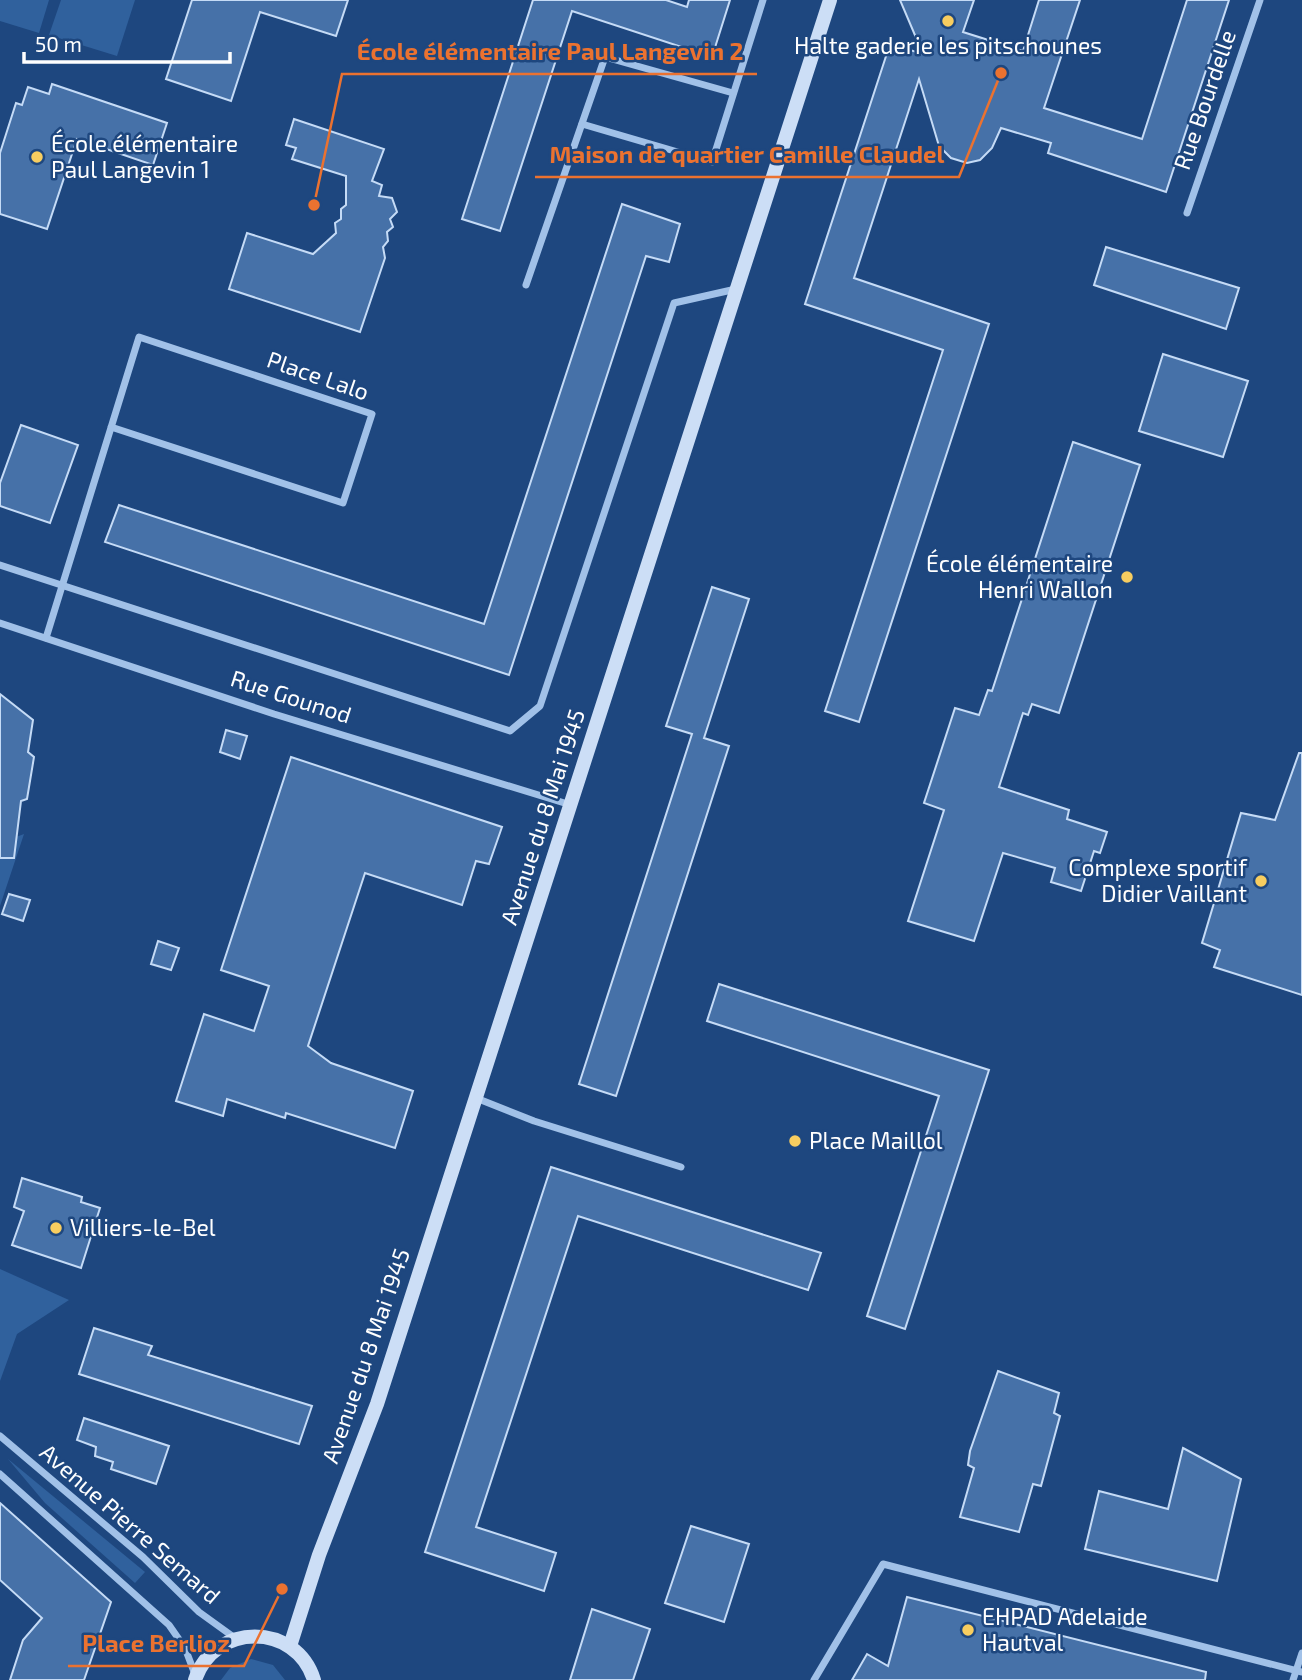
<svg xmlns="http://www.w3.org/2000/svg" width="1302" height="1680" viewBox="0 0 1302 1680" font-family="'Exo 2',sans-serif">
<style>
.green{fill:#30619d}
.building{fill:#4671a8;stroke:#c5dbf6;stroke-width:2}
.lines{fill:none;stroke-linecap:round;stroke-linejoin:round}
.minor{stroke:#a1c1e8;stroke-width:7}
.secondary{stroke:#ccdef6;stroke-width:14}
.poi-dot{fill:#f7cd60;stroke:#1e477f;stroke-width:2.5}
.labels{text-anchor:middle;stroke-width:5;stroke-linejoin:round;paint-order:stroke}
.poi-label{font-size:23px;fill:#fff;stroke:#1e477f;text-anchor:start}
.street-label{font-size:23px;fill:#fff;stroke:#1e477f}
.leader{fill:none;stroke:#eb7230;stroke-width:2.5}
.callout-dot{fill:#eb7230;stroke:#1e477f;stroke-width:2.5}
.callout-label{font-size:24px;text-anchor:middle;font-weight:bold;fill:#eb7230;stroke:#1e477f;stroke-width:5;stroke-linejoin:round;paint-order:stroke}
</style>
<rect width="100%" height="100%" fill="#1e477f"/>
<g class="green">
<polygon points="0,0 49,0 39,33 0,21"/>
<polygon points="61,0 135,0 117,56 49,35"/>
<polygon points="24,834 0,906 0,843"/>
<polygon points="0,1269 69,1300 17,1334 0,1381"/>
<polygon points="8,1459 145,1572 135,1583 45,1503"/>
<polygon points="251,1659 273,1665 285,1680 221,1680 230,1668"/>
</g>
<g class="building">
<polygon points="192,0 348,0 336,36 260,12 231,101 166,79"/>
<polygon points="533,0 666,0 687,7 689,0 730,0 712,57 572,11 500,231 462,219"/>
<polygon points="900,0 974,0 963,32 1023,51 1039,0 1080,0 1044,108 1142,139 1187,0 1229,0 1166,192 1048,153 1051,143 1001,128 992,148 980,160 967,163 951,158 939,146 919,79 854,278 989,324 859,722 825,711 943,350 805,304 890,44 923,54"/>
<polygon points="52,84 167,123 153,165 77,139 47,229 0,214 0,153 16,103 22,105 28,87 49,94"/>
<polygon points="294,119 384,149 372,181 382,185 379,196 392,198 397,212 390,219 393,227 387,232 388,241 383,247 385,258 360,332 229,289 247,233 313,254 336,233 335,223 341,219 341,209 346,205 346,176 292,159 296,148 286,145"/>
<polygon points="622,204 680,224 669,262 646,256 509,675 105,542 119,505 484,624"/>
<polygon points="1106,247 1239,288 1226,329 1094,285"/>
<polygon points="1163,354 1248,381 1223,457 1139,431"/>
<polygon points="21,425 78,445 50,523 0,506 0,483"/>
<polygon points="1073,442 1140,465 1059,713 1032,704 1028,715 1023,713 999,787 1069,810 1067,819 1107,832 1100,853 1094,851 1081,891 1051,882 1055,868 1003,853 974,941 908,921 944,810 924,803 955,708 979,715 988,690 992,691"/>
<polygon points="712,587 749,599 704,738 729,746 616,1096 579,1084 692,734 666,726"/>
<polygon points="0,694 33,720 28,752 34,757 27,799 21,801 14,858 0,858"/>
<polygon points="226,730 247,736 240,759 220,752"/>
<polygon points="1299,753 1302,753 1302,995 1214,967 1220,950 1202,943 1241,813 1275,820"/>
<polygon points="291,757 502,827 489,864 476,861 462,905 365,873 308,1046 331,1063 413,1091 395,1148 286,1113 285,1118 227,1099 223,1116 176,1101 204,1014 254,1031 269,986 221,970"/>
<polygon points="9,894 30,900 23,921 2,914"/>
<polygon points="158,941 179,948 171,970 151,964"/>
<polygon points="719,984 989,1070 905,1329 867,1316 939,1096 707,1021"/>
<polygon points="551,1167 821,1253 808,1290 578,1216 476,1527 556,1553 544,1591 425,1552"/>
<polygon points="22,1178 82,1197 81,1202 100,1208 81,1268 12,1245 24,1211 14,1207"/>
<polygon points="94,1328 152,1346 148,1355 312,1406 299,1444 79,1374"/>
<polygon points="998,1371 1059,1393 1054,1413 1060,1416 1041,1486 1033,1484 1019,1532 960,1517 974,1468 968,1465 970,1451"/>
<polygon points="84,1418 169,1446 156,1484 111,1469 113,1462 95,1456 96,1447 77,1440"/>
<polygon points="1183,1448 1241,1479 1217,1581 1085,1549 1099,1491 1168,1509"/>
<polygon points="0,1503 111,1602 84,1680 10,1680 23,1640 42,1618 0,1580"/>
<polygon points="691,1526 749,1544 724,1622 665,1603"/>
<polygon points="907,1597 1206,1672 1205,1680 852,1680 867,1654 888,1666"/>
<polygon points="592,1609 650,1629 633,1680 570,1680"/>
</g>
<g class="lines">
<g class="minor">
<polyline points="582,124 712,162 763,0"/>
<polyline points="1187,213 1260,0"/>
<polyline points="526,285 605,57 733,93"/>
<polyline points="0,565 510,731 540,706 674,303 736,289"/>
<polyline points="0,623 274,714 571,805"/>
<polyline points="46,638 139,337 372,414 343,503 111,427"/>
<polyline points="476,1098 534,1121 681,1167"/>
<polyline points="0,1436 143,1557 199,1612 235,1638"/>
<polyline points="0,1474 169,1625 185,1648 196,1677"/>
<polyline points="814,1680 883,1564 1302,1672"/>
<polyline points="1293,1680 1302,1653"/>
</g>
<g class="secondary">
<polyline points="290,1646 319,1555 377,1404 830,0"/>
<path d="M195,1680C214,1622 296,1622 314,1680"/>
</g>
</g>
<g class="poi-dot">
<circle cx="948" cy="21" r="7"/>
<circle cx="37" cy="157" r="7"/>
<circle cx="1127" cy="577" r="7"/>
<circle cx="1261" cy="881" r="7"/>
<circle cx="795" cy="1141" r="7"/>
<circle cx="56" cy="1228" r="7"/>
<circle cx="968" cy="1630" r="7"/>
</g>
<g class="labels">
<g class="poi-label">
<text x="948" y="54" text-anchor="middle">Halte gaderie les pitschounes</text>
<text x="51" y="152">École élémentaire<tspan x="51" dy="26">Paul Langevin 1</tspan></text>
<text x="1113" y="572" text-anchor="end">École élémentaire<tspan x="1113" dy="26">Henri Wallon</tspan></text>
<text x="1247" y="876" text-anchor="end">Complexe sportif<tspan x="1247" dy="26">Didier Vaillant</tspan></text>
<text x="809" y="1149">Place Maillol</text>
<text x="70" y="1236">Villiers-le-Bel</text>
<text x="982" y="1625">EHPAD Adelaide<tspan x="982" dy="26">Hautval</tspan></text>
</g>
<g class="street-label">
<text transform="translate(1205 100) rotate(-71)" y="8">Rue Bourdelle</text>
<text transform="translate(318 376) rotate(19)" y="8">Place Lalo</text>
<text transform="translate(291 697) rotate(18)" y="8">Rue Gounod</text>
<text transform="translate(543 817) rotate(-72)" y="8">Avenue du 8 Mai 1945</text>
<text transform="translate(366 1356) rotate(-71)" y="8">Avenue du 8 Mai 1945</text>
<text transform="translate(130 1524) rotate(41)" y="8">Avenue Pierre Semard</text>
</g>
</g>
<path class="leader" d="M314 205L342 74H757M1001 73L959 177H535M282 1589L244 1666H68"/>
<g class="callout-dot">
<circle cx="314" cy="205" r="7"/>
<circle cx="1001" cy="73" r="7"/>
<circle cx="282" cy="1589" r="7"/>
</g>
<g class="callout-label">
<text x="550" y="60">École élémentaire Paul Langevin 2</text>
<text x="747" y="163">Maison de quartier Camille Claudel</text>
<text x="156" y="1652">Place Berlioz</text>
</g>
<path d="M24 52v10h206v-10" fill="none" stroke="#ffffff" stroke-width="3.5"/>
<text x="35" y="52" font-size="21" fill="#ffffff" stroke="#1e477f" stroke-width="5" paint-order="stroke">50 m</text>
</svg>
